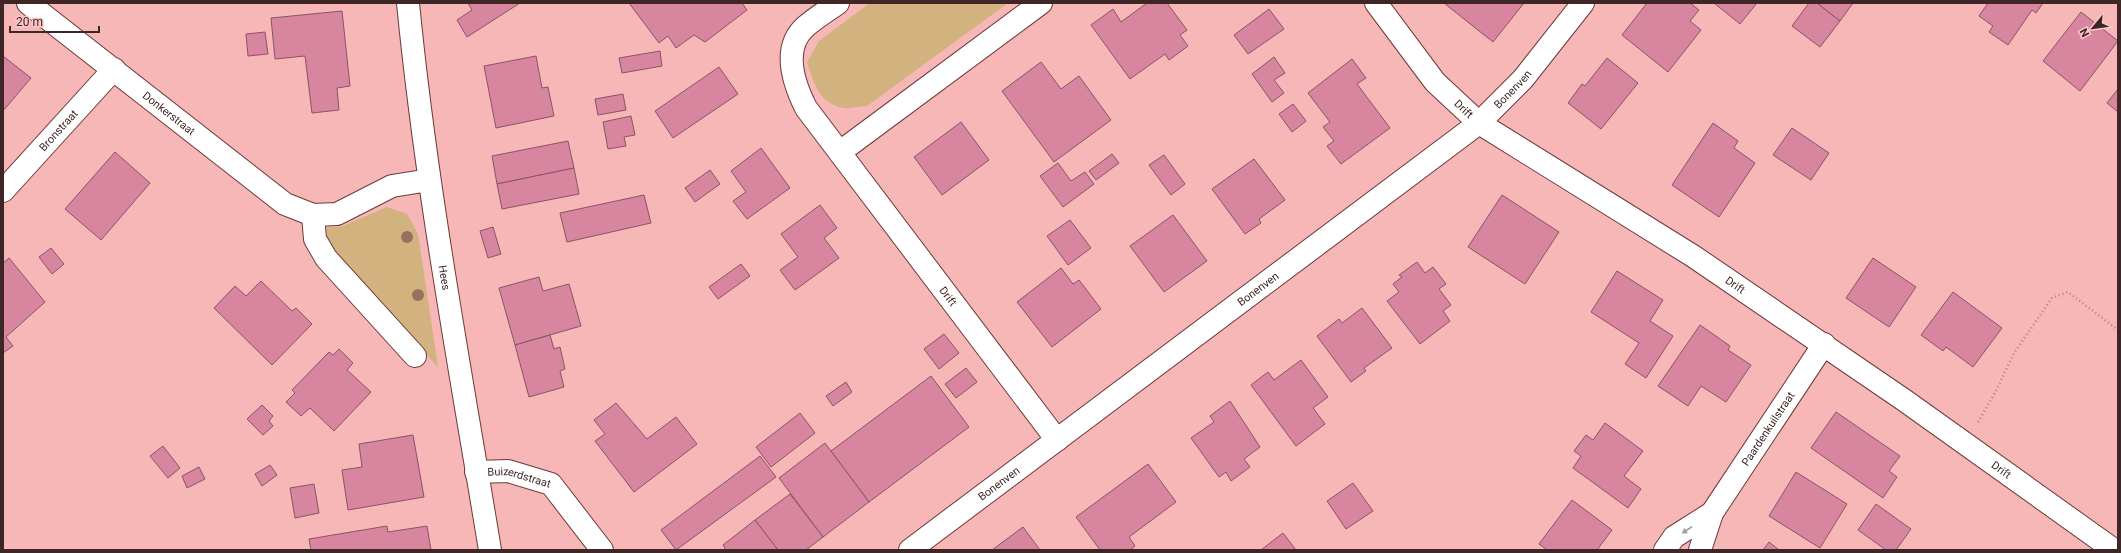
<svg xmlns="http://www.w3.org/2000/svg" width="2121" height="553" viewBox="0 0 2121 553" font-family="Roboto,sans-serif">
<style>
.green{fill:#d2b380}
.building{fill:#d885a0;stroke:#895465}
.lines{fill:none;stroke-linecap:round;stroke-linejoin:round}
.minor-casing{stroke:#6d393a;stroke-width:24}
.path{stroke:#b18080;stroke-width:2.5;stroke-dasharray:1 3;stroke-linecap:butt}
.minor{stroke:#fff;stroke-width:22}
.tree{fill:#97715e}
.oneway{fill:#a89d9d}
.labels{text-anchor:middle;stroke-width:4;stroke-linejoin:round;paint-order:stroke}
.street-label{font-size:11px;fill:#3e2626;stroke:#fbc7c7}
</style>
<rect width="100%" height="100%" fill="#f6b7b6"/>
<g class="green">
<path d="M870,3H1008L867,106C860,106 851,109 844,108C820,105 813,82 807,62L819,41Z"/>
<polygon points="387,207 407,214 418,234 438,367 327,245 326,228 343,226"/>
</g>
<g class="building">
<polygon points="468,3 520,3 467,37 457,20 472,10"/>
<polygon points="629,3 742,3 747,10 705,42 694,35 676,48 668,36 659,43"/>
<polygon points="1147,3 1167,3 1187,30 1180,35 1188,46 1169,60 1165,54 1130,79 1091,25 1113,9 1121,22"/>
<polygon points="1444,3 1524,3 1493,42"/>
<polygon points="1647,3 1690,3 1699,10 1690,21 1701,30 1668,72 1622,35"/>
<polygon points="1714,3 1757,3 1740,24"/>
<polygon points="1809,3 1817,3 1840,21 1820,47 1792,26"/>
<polygon points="1817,3 1853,3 1840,21"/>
<polygon points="1988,3 2043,3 2036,13 2032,10 2008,45 1989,32 1993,26 1979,16"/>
<polygon points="1269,9 1284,29 1248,54 1234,35"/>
<polygon points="342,11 350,86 337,88 339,110 312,113 305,56 275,59 271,18"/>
<polygon points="2081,12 2118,41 2080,91 2043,61"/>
<polygon points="265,32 268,54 248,56 246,34"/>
<polygon points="660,51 662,66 622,73 619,58"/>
<polygon points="3,56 31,78 3,111"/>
<polygon points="536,56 542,88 548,87 554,116 496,128 484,66"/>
<polygon points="1274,57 1285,73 1274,80 1284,93 1272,102 1252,74"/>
<polygon points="1607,58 1638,83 1601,129 1568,103 1582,84 1585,86"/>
<polygon points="1352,59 1366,78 1357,84 1390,128 1341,164 1327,146 1334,141 1323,127 1330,122 1308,93"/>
<polygon points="1041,62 1061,89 1079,76 1111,120 1054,162 1002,91"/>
<polygon points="719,67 738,94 673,138 655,111"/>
<polygon points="2118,89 2118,112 2107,103"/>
<polygon points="623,94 626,110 598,115 595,99"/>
<polygon points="1293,104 1306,121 1292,132 1279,114"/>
<polygon points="631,116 635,135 624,137 626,146 608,149 603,122"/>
<polygon points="961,122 989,160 942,195 914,157"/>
<polygon points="1713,123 1738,141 1734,148 1755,163 1719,217 1672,185"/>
<polygon points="1792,128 1829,153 1811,180 1773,155"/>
<polygon points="568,141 574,168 497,184 492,156"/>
<polygon points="761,148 790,188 747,219 733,201 746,192 731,171"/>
<polygon points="115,152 150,183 101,240 65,209"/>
<polygon points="1112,154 1119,163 1096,180 1089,171"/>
<polygon points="1164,155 1185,184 1171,195 1149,165"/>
<polygon points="1254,159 1285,200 1259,219 1261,223 1245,234 1212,189"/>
<polygon points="1058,163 1071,181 1085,172 1094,184 1063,207 1040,176"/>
<polygon points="574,168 579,194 502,209 497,184"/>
<polygon points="710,170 720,184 695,202 685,188"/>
<polygon points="644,195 651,223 567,242 560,213"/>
<polygon points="1502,195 1559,232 1525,284 1468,247"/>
<polygon points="820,205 837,228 824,238 839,258 795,290 780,270 798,257 781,234"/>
<polygon points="1173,215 1207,261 1164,292 1130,246"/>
<polygon points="1070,220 1091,248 1068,265 1047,236"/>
<polygon points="493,227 501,254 488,258 480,231"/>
<polygon points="51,248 64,264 52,274 39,257"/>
<polygon points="9,258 45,302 6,337 13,346 3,353 3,263"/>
<polygon points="1873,258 1916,287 1889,327 1846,298"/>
<polygon points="1417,262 1425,273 1433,267 1446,284 1439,289 1451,305 1443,311 1450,321 1420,344 1387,301 1399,292 1393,284 1402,277 1399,275"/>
<polygon points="741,264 750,276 718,299 709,287"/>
<polygon points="1061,268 1073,284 1079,280 1101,309 1052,347 1017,302"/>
<polygon points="1617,271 1663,300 1650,321 1673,336 1646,378 1625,364 1639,343 1591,312"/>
<polygon points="539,277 543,291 569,284 581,326 515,345 499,288"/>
<polygon points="261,281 292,311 296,308 312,324 272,365 214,308 235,286 246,296"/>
<polygon points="1953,292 2002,328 1973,367 1946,347 1943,351 1921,335"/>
<polygon points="1362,308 1392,348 1364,368 1366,371 1351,382 1317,336 1339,319 1342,323"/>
<polygon points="1700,325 1730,346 1728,350 1751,365 1726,402 1701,386 1688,406 1658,386"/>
<polygon points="944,334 959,353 939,369 924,349"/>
<polygon points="550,335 554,349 560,347 565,369 560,371 564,387 529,397 515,345"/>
<polygon points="339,349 353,363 347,370 371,392 334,431 310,408 301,416 286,402 295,393 292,390 329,352 333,355"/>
<polygon points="1301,360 1328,397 1313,408 1325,424 1296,446 1251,385 1268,372 1274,380"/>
<polygon points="966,368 977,382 956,398 945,384"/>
<polygon points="931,376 969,427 869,502 831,451"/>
<polygon points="846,382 852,392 833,406 826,396"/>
<polygon points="1230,401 1260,447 1244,459 1250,467 1231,481 1226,472 1219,477 1191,438 1214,422 1210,416"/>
<polygon points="616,403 647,439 676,417 697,444 634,492 595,441 605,434 594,420"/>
<polygon points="262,405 273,416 269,421 273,426 263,435 247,419"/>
<polygon points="1836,412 1900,456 1889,471 1897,477 1883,498 1811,448"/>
<polygon points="800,413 815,433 771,467 756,447"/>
<polygon points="1605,423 1643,451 1624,476 1641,489 1628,508 1573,468 1581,456 1574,451 1586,435 1593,440"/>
<polygon points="413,435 424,497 348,510 342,470 362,467 359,444"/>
<polygon points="825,443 869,502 823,537 779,478"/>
<polygon points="163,446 180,468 168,478 150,456"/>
<polygon points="760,456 776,477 676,550 661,530"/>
<polygon points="1148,464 1176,502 1129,537 1135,546 1130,550 1100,550 1076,517"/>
<polygon points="270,465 277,475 262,486 255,474"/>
<polygon points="199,467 205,479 187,488 182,476"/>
<polygon points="1796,472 1847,504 1820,548 1769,516"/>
<polygon points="1353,483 1373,511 1346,529 1327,501"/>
<polygon points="314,484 319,513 295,518 290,488"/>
<polygon points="790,494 823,537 806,550 778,550 755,520"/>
<polygon points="1572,500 1612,530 1597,550 1547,550 1539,544"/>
<polygon points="1876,504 1911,529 1896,550 1886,550 1858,530"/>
<polygon points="755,520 778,550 726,550 723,545"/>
<polygon points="387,526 388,532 427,526 431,550 311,550 309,539"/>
<polygon points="1023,527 1040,550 992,550"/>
<polygon points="1283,533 1296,550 1261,550"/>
<polygon points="1769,542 1779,550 1763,550"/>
</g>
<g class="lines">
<g class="minor-casing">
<g id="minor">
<path id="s1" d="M28,3L285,204L313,215L337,214L392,186L429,180"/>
<path id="s2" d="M408,3C426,187 460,368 490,550"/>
<path id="s3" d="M838,3C827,11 815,18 805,27C781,49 794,84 806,108L1057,440"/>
<path id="s4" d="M1376,3L1435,82L1479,123L1693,256L1904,400L2114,550"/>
<polyline points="840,152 1041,3"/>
<path id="s5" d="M3,191L114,69"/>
<polyline points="313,215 315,239 326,258 415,356"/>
<path id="s6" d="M476,472L508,471L551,484L602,550"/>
<path id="s7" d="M910,550L1479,123L1523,79L1583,3"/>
<polyline points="1665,550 1674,537 1712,513"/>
<path id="s8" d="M1700,550L1712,513L1824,344"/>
</g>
</g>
<polyline class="path" points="1978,422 1996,391 2014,353 2052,298 2068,292 2118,330"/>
<use href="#minor" class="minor"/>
</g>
<g class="tree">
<circle cx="407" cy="237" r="6"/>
<circle cx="418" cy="295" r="6"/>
</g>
<defs><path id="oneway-solid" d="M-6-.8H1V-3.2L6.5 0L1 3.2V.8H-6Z"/></defs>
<use class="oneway" href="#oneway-solid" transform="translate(1687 530) rotate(147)"/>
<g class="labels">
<g class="street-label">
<text dy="4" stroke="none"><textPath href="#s7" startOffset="759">Bonenven</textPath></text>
<text dy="4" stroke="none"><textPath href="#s4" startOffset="138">Drift</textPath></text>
<text dy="4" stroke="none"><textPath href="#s1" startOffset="179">Donkerstraat</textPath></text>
<text dy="4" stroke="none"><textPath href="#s5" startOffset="82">Bronstraat</textPath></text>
<text dy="4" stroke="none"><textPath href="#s2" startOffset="277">Hees</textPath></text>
<text dy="4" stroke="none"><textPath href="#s4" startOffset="462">Drift</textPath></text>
<text dy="4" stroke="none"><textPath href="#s7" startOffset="435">Bonenven</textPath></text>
<text dy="4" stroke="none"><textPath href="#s3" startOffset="364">Drift</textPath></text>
<text dy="4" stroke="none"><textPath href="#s8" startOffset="140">Paardenkuilstraat</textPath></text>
<text dy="4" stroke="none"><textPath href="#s4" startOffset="786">Drift</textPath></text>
<text dy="4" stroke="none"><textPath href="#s6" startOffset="44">Buizerdstraat</textPath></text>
<text dy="4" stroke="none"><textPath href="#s7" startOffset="111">Bonenven</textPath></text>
</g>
</g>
<rect width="2121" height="553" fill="none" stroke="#3e2626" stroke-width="8"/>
<g transform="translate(2093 28) rotate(241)" stroke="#fbc7c7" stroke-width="3" paint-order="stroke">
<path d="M0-3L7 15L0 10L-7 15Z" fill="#3e2626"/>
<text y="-6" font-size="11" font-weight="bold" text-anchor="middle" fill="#3e2626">N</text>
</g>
<path d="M10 26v6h89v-6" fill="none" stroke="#3e2626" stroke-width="2"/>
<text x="16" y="26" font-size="12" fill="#3e2626" stroke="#fbc7c7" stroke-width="3" paint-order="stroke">20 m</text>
</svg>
